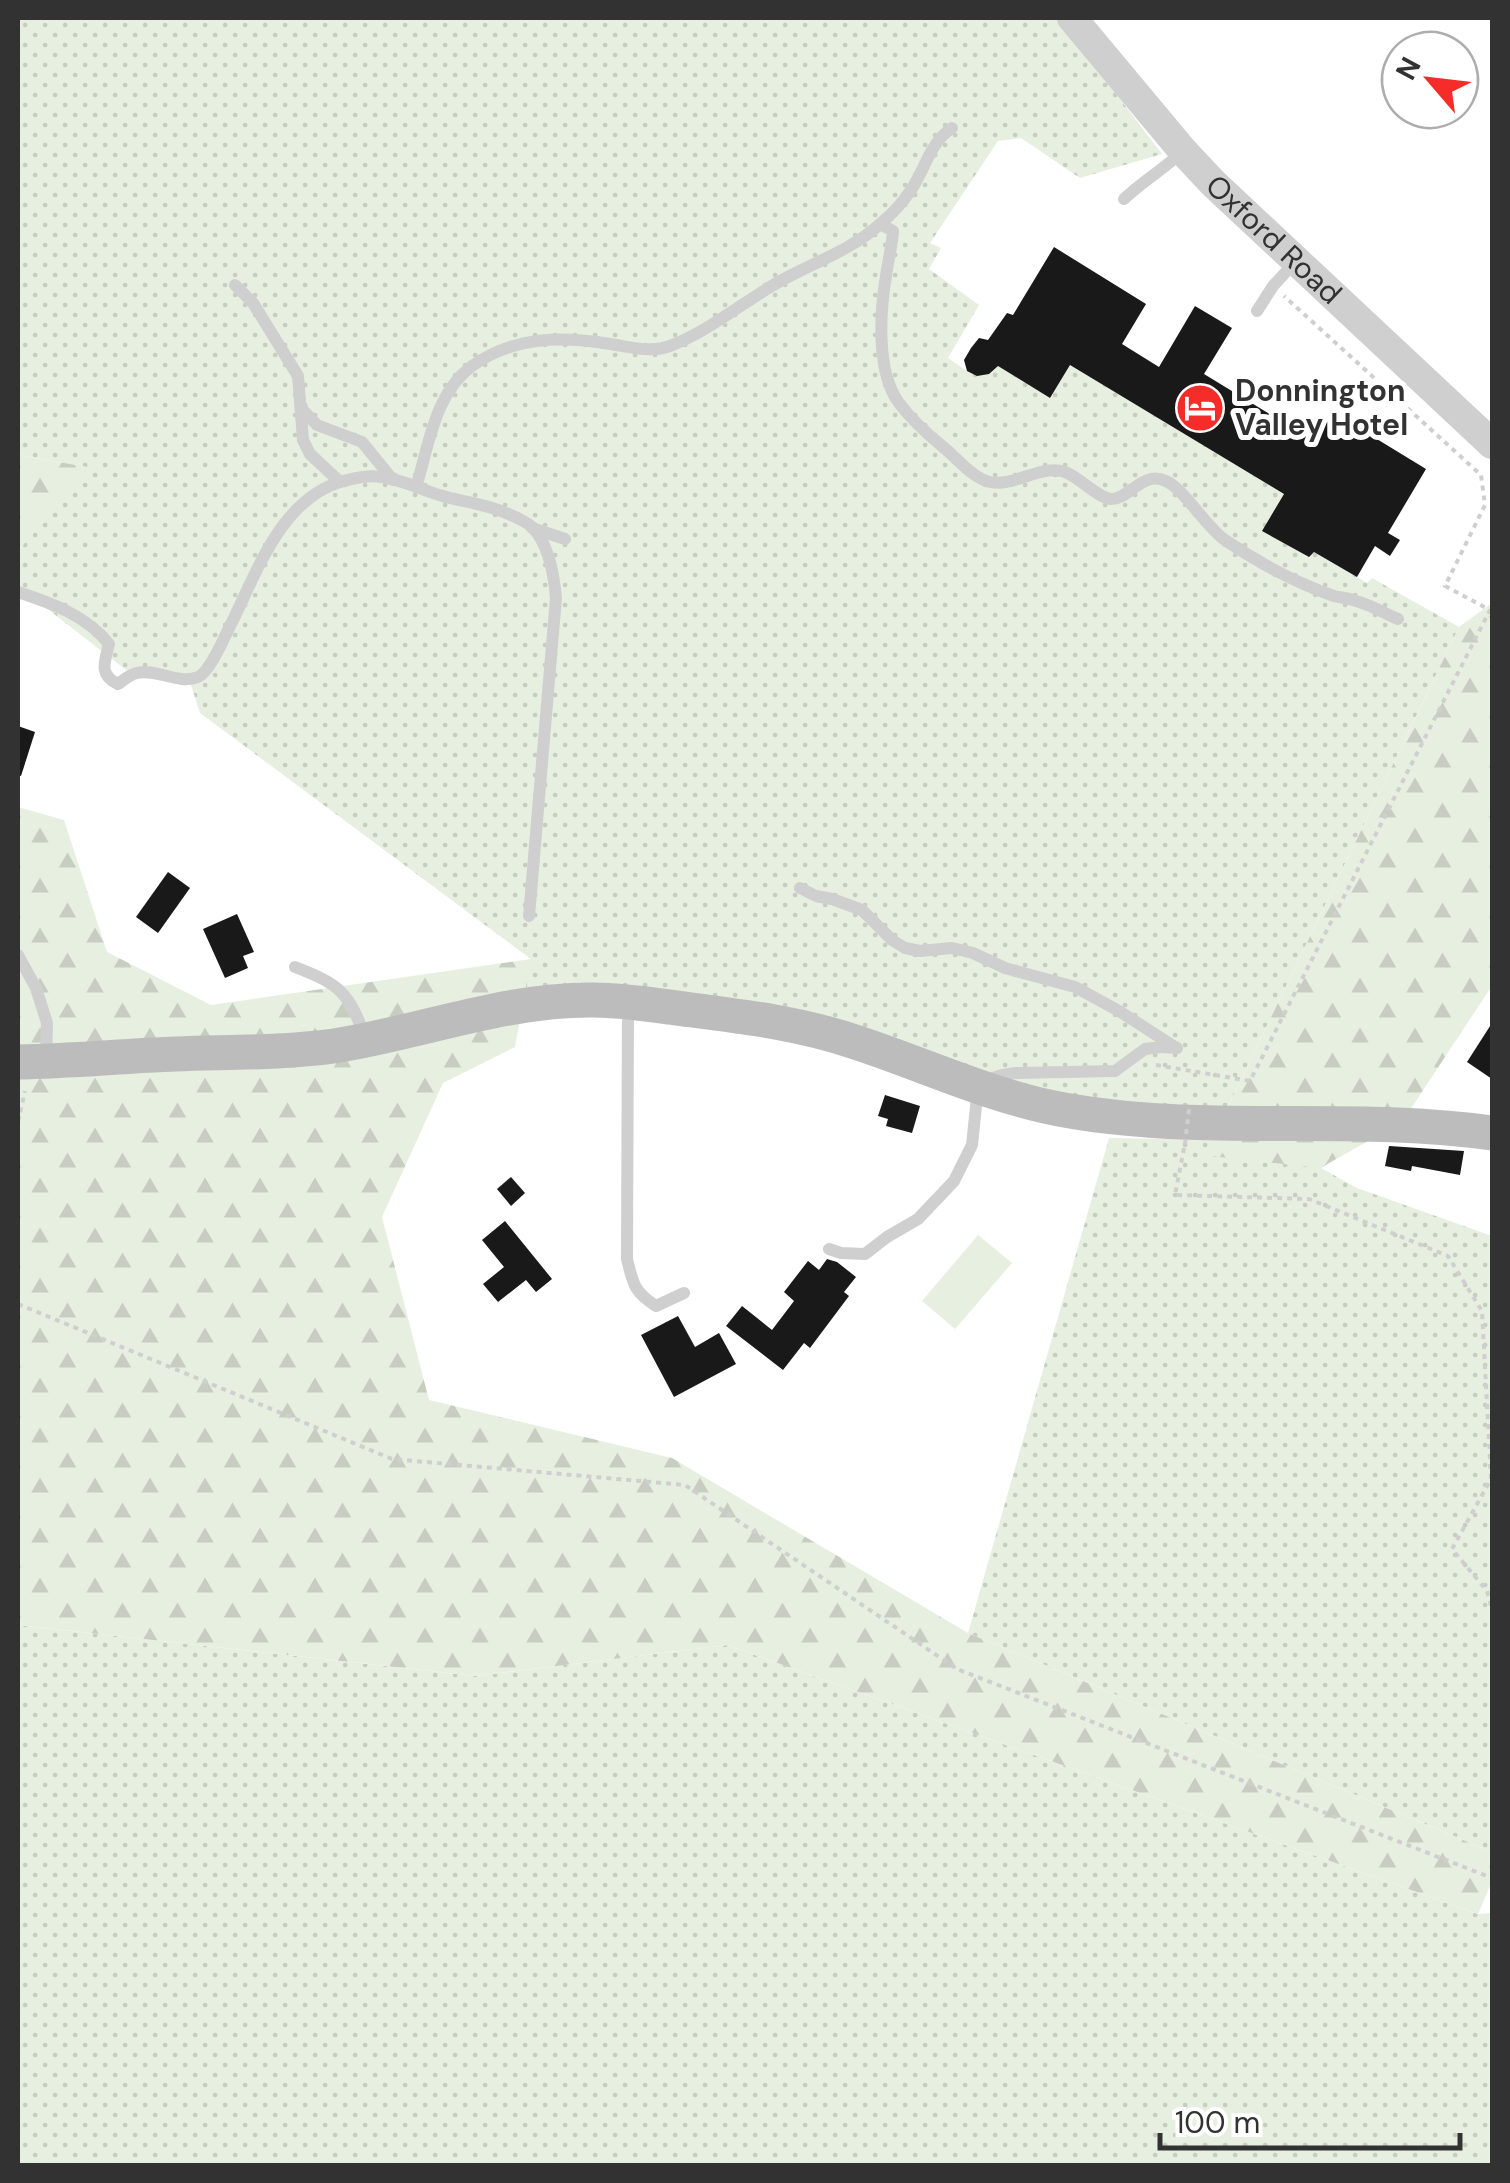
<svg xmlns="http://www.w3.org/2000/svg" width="1510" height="2183" viewBox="0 0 1510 2183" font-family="'DM Sans',sans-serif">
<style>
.grass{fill:url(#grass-dots)}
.forest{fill:url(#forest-firs)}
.green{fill:#e7f0e0}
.building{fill:#191919}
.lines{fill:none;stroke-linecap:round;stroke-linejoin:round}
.path{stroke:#cfcfcf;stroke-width:4;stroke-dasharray:5 5;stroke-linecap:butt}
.service{stroke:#cfcfcf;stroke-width:12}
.tertiary{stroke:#cfcfcf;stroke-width:30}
.secondary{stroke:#bcbcbc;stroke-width:35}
.path-bridge{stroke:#cfcfcf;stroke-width:4;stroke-dasharray:5 5;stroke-linecap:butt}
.labels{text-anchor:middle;stroke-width:10;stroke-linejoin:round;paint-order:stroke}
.street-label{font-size:30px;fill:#323232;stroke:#fff}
.poi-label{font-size:30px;font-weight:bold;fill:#323232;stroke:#fff;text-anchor:start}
</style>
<defs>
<pattern id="grass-dots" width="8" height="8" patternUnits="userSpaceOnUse" patternTransform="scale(2.5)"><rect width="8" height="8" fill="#e7f0e0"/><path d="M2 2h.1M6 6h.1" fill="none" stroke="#c7cec1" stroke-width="1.8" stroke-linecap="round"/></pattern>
<pattern id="forest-firs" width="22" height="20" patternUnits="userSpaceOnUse" patternTransform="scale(2.5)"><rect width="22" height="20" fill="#e7f0e0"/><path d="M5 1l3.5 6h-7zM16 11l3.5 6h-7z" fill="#c7cec1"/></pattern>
</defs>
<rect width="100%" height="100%" fill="#fff"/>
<g class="grass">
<polygon points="18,18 1058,18 1162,154 1080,178 1021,138 998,141 930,243 941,248 929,269 979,305 948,358 967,371 998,366 1050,398 1070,365 1284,494 1263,531 1308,557 1314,552 1367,583 1372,578 1459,627 1223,1117 1111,1117 888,1053 517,1005 531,959 200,713 189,679 135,677 18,586 18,551 86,467 18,455"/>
<polygon points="1109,1138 1365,1142 1321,1168 1357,1188 1492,1236 1492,1852 968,1633"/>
<polygon points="18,1625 475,1676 727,1645 1478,1914 1492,1913 1492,2165 18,2166"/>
</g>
<g class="forest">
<polygon points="18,455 87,467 18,551"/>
<polygon points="1492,603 1492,986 1402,1122 1320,1168 1210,1156 1223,1117 1459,627"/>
<polygon points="18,807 64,820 107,952 211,1005 531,959 515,1047 443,1083 382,1217 429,1400 672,1458 968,1633 1492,1852 1492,1881 1478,1914 727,1645 475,1676 18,1625"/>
</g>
<polygon class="green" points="978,1235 1012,1263 955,1329 922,1301"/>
<g class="building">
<polygon points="1054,247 1146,304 1122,344 1159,367 1195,306 1232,328 1204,374 1309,438 1321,418 1344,432 1349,422 1426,469 1388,533 1400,540 1390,556 1375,546 1357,577 1314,552 1309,557 1262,531 1284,494 1070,365 1050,398 998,366 989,374 977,376 967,371 964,360 971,348 979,338 988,340 1007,313 1013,315"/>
<polygon points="18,726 35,732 21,776 18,775"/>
<polygon points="168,872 190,888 158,933 136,917"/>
<polygon points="237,914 254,952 243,956 248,968 225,978 203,929"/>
<polygon points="1492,1023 1492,1079 1467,1062"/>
<polygon points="885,1095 920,1106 912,1133 886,1126 888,1119 878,1116"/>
<polygon points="1389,1146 1464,1151 1460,1175 1412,1166 1411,1171 1385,1166"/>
<polygon points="511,1177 525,1193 511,1206 497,1189"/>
<polygon points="505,1221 552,1279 536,1292 526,1280 498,1302 483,1284 504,1267 482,1240"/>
<polygon points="827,1259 837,1262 856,1277 844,1292 849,1296 810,1348 804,1343 783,1370 726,1326 742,1306 772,1330 794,1301 784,1292 808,1261 819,1270"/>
<polygon points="678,1316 695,1347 719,1333 736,1364 674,1397 641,1335"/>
</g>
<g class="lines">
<g class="path">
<polyline points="1156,1065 1250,1081 1490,610 1445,586 1485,505 1481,475 1284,296"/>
<polyline points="18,1122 25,1091"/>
<polyline points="1184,1148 1175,1195 1309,1199 1448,1256 1482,1311 1491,1479 1452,1549 1487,1591 1492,1609"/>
<polyline points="18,1304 392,1459 685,1485 957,1669 1492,1878"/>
</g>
<g class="service">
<path d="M1124,199C1143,181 1164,169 1183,151"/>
<path d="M880,224L893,231C892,246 888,261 886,276C880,312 876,372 899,403C911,419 926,433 942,446C956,457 972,478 990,482C1015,487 1040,464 1065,472C1079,477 1098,498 1111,499C1129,500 1142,470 1166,481C1184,489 1206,527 1225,540C1259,563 1296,583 1334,596C1341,598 1349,598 1356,601C1371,605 1384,613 1398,619"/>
<polyline points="235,285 253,303 298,376 303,440 310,454 340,482"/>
<polyline points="1257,311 1273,286 1296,261"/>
<polyline points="303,410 317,425 362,442 393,480"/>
<path d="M416,487C429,446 434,394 472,366C514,336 562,336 610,344C630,347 651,353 670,346C707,332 741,304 775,284C809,264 851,251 880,224C891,215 903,202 911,190C925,170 930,142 952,128"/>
<polyline points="532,528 565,539"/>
<path d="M18,592C51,603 86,615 109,644C105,661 98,675 118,684C124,680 130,674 137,673C156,668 178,685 198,677C210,672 224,638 230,626C257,573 280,499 343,481C356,478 368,475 381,477C401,479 420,489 439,495C458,501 479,503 498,510C509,514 523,519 532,527C549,544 554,575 556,598L529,916"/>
<polyline points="800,888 816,896 832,899 862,910 892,940 905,948 920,951 952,948 973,953 1005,968 1075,987 1119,1011 1175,1047"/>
<polyline points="18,955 36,988 47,1023 46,1059"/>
<path d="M295,967C339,984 349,992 365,1037"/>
<path d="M628,1003L627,1259C633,1284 634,1292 656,1306L684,1293"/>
<path d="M829,1249L841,1253L865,1254L887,1237L918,1219L954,1181L972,1145L978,1087C991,1077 1002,1074 1017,1073L1115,1071L1145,1049L1161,1047L1177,1048"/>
</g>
<path class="tertiary" id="s1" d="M1072,18L1183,151L1213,183L1492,444"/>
<path class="secondary" d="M18,1062C70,1061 123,1056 176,1054C229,1052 282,1053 334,1046C422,1032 505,999 594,1000C627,1000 659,1006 692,1010C747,1017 802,1024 855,1042C926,1065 996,1099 1070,1111C1210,1135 1353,1113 1492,1133"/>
<polyline class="path-bridge" points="1185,1144 1189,1109"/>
</g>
<defs>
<g id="hotel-disc" transform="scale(2.5)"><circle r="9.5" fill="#f52c29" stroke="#fff"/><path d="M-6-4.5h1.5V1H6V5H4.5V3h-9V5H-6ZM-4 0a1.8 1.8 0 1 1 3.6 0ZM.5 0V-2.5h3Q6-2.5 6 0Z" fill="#fff"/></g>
</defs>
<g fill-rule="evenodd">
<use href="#hotel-disc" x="1200" y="408"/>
</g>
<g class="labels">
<g class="street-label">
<text dy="10" stroke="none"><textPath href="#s1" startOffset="300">Oxford Road</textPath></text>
</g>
<g class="poi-label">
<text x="1235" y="401">Donnington<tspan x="1235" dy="34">Valley Hotel</tspan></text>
</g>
</g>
<rect width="1510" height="2183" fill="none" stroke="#323232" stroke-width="40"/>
<g transform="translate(1430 80) rotate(298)"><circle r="48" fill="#ffffff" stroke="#adadad" stroke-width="2.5"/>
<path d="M0-8L18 38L0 25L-18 38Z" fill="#f52c29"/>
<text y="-15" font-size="28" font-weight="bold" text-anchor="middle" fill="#323232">N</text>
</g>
<path d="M1160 2133v15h300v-15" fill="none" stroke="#323232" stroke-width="5"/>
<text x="1175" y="2133" font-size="30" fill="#323232" stroke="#ffffff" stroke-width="8" paint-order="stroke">100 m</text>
</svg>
